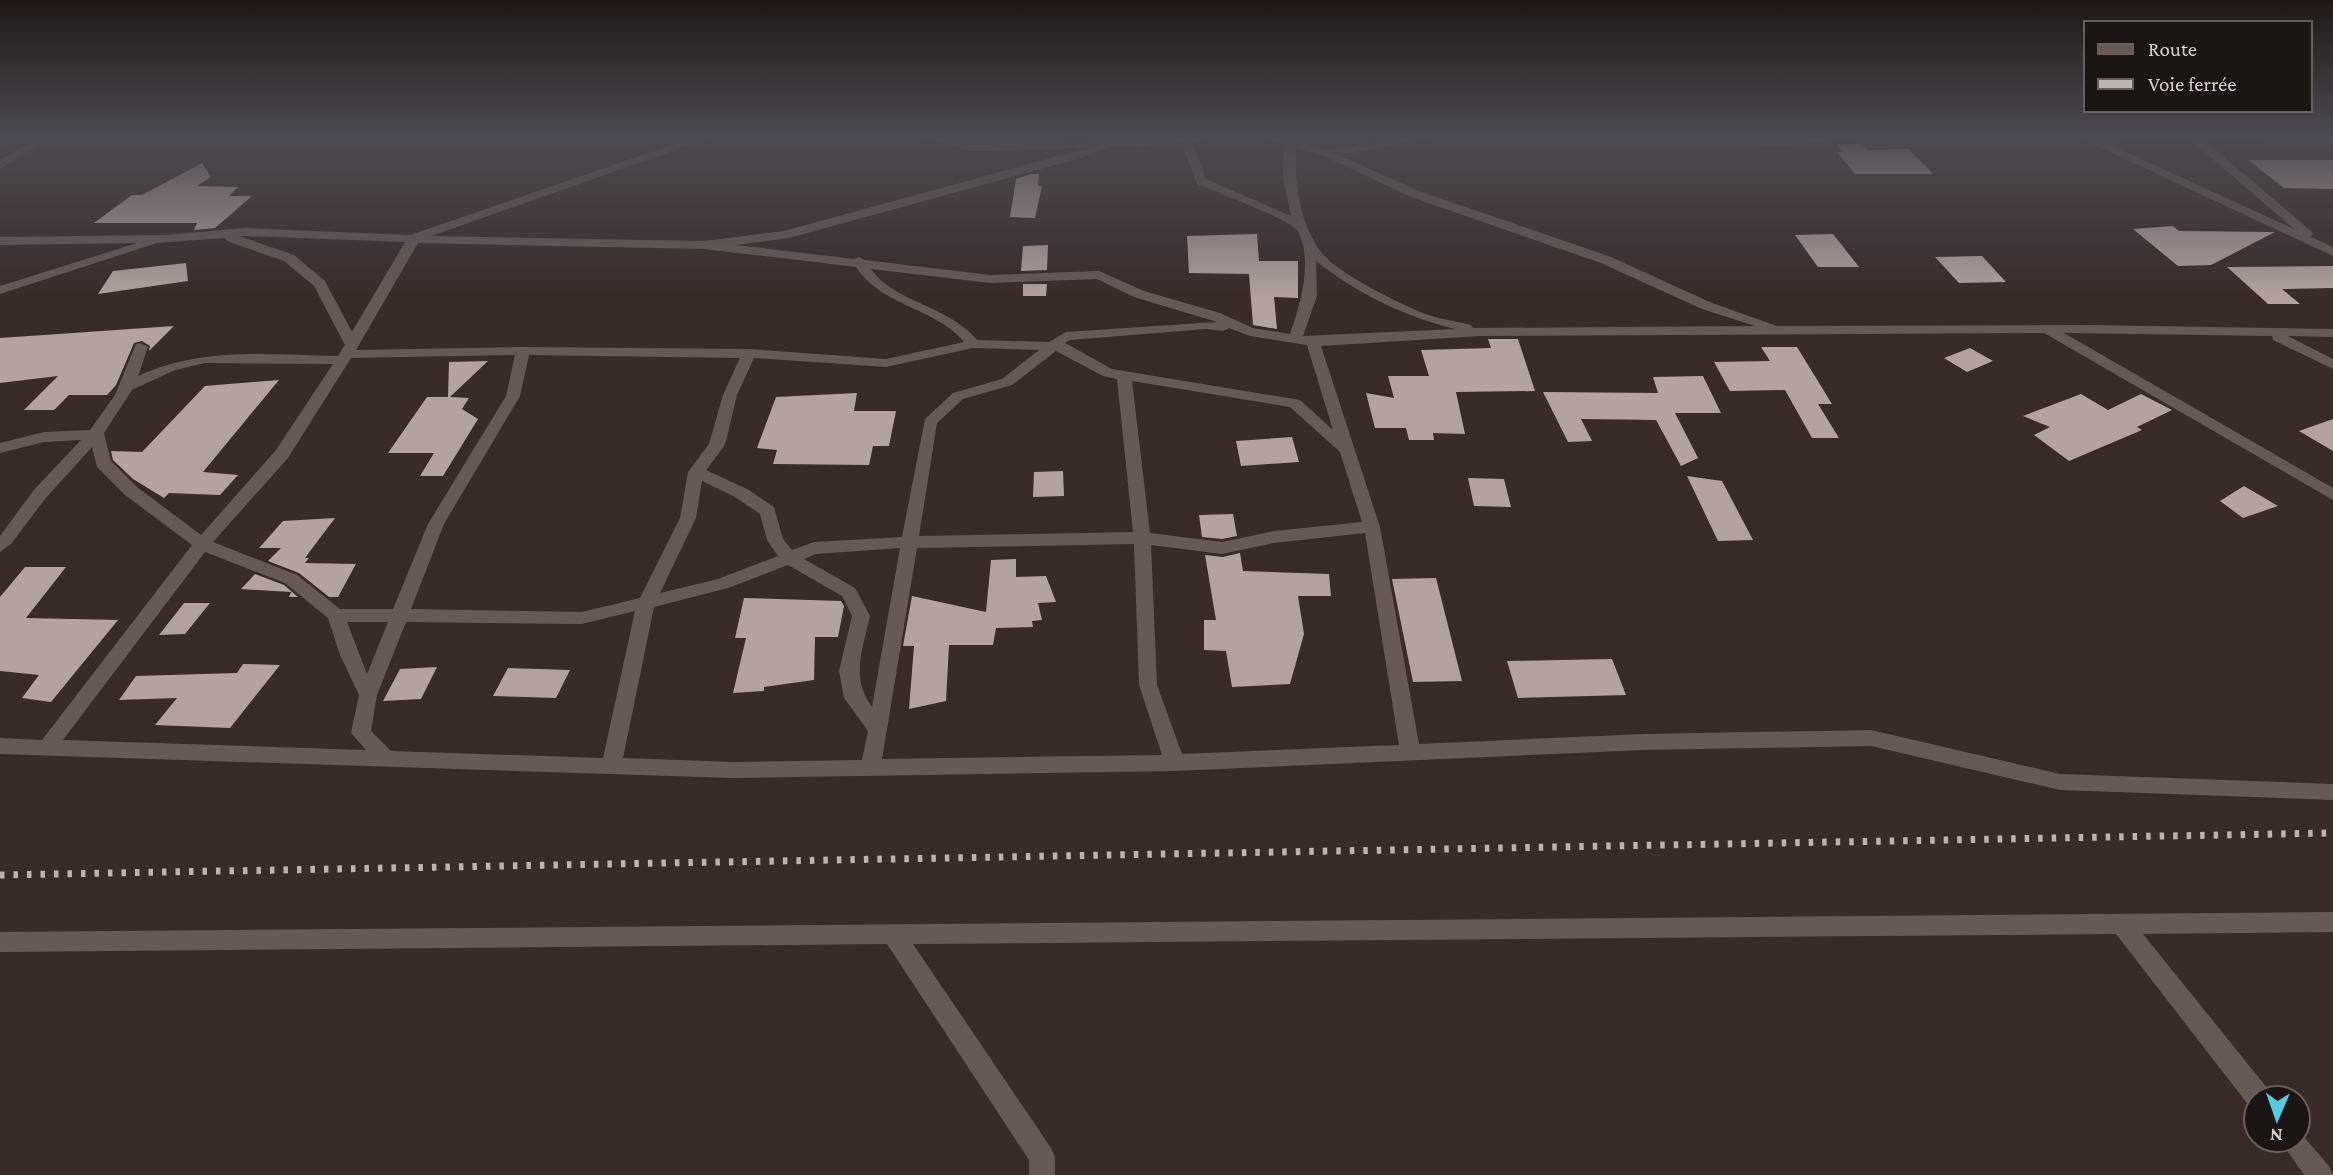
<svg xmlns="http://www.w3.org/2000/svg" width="2333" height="1175" viewBox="0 0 2333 1175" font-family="'Crimson Pro',serif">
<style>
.building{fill:#b4a29f}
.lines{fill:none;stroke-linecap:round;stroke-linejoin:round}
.minor{fill:#685955;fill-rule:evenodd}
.rail{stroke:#bdb3b1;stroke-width:7;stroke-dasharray:4.5 9;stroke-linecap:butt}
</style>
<rect width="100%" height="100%" fill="#392b28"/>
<g class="building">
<polygon points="1836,144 1862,144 1868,150 1909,149 1933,174 1855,174 1837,152 1842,152"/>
<polygon points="2248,160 2333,160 2333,189 2284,188"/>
<polygon points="202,163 211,177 197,186 238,187 229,196 252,196 215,228 194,230 197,223 94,223 132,195 142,195"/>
<polygon points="1031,174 1039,174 1038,186 1042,186 1035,218 1010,217 1016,179"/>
<polygon points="2173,226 2179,231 2275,232 2211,265 2178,266 2133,229"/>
<polygon points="1257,234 1259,261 1298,261 1298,298 1274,297 1277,329 1253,325 1249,274 1189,273 1187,236"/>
<polygon points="1833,234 1859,267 1818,267 1795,235"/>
<polygon points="1048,245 1047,270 1021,271 1023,246"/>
<polygon points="1982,256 2006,282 1959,283 1935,257"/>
<polygon points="186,263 188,281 98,294 113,271"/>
<polygon points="2333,266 2333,288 2282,289 2300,304 2268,304 2227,267"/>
<polygon points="1023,284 1047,284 1046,296 1023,296"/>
<polygon points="174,326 149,351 150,346 142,341 134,343 116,385 107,395 69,395 54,410 24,410 58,376 0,383 0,338"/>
<polygon points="1488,339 1518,339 1535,391 1456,392 1465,434 1433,433 1434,440 1409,440 1406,428 1375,428 1366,393 1394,398 1388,376 1429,376 1421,350 1491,348"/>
<polygon points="1761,347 1797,347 1832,404 1818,404 1839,438 1812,438 1785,390 1730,391 1714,362 1770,361"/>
<polygon points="1970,348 1993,361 1967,372 1944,358"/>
<polygon points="488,361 450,397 469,398 462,409 478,419 443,476 420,476 434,453 388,453 427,397 448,397 449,362"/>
<polygon points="1703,376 1721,413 1675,413 1698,458 1681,466 1656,420 1581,419 1592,441 1568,442 1543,392 1658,393 1653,377"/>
<polygon points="279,380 203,472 238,475 220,495 169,493 164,498 133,479 113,460 111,451 142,452 205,386"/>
<polygon points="857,393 854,411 896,411 889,446 873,446 869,465 773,464 777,450 757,448 776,397"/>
<polygon points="2081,394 2108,410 2141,394 2172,410 2137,427 2142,430 2069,461 2034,435 2050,427 2023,416"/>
<polygon points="2333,419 2333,451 2299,431"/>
<polygon points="1292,437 1299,462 1241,466 1236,441"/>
<polygon points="1063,471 1064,496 1033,497 1034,472"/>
<polygon points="1687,476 1722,481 1753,540 1718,541"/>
<polygon points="1468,478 1504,479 1511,507 1474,506"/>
<polygon points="2244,486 2278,506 2243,518 2220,501"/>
<polygon points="1233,514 1237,536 1222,539 1202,537 1199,515"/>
<polygon points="335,518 305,558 309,558 305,563 356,564 338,597 329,597 299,573 268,561 281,548 259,548 283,521"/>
<polygon points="1240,553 1243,571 1329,574 1331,596 1298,596 1304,634 1290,684 1232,687 1226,651 1204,650 1204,620 1216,620 1205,555 1223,557"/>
<polygon points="1016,559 1016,577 1046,576 1056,602 1038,603 1042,620 1032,621 1033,627 996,628 993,645 949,645 946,701 909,709 914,646 903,646 912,596 986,612 991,560"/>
<polygon points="25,567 66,567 26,618 118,620 51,702 22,698 39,675 0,671 0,597"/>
<polygon points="255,574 284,585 298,597 289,597 291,592 241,589"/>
<polygon points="1436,578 1462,681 1413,682 1392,579"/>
<polygon points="744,598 841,601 844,606 838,637 815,637 814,680 764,687 764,691 733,693 746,638 735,638"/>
<polygon points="184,603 210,603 185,634 159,635"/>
<polygon points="1612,659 1626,695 1518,698 1507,661"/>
<polygon points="243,664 280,665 230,728 155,725 177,698 119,700 136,676 237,673"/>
<polygon points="437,667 421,699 383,701 400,669"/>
<polygon points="508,668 570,670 556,698 493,696"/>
</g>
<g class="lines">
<g class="minor">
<polygon points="40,136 53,136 0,169 0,160"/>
<path d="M698,136H715L431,236L704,241L784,231L1087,148L972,151L917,136H937L972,145L1088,142L1093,146L1109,141L1217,136L1193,142L1206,179L1291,216L1283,178L1284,145L1258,136H1277L1327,150L1411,136H1440L1339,155L1419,191L1611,257L1712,303L1777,326L2088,325L2333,329V337L2288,336L2333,359V369L2273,340L2272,336L2064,333L2333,488V500L2044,333L1481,336L1321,346L1380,527L1419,744L1644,734L1871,730L2060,774L2333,784V800L2060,790L1871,746L1644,750L1175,771L733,778L0,754V738L42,740L192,545L125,495L97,467L92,447L45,499L11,544L0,552V536L33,491L81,440L44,442L0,453V443L44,432L90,430L115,395L136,344L141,343L148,347L138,376C204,346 268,355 338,356L345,345L314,286L284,261L227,241L225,238L157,243L0,294V286L137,243L0,245V237L165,235L245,228L410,235ZM1182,143L1197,184C1214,191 1288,219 1296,229C1315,255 1300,306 1290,334L1253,328L1220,313L1144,291L1099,271L990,275L865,260L859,257L854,259L736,245L789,238L1081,158L1110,147ZM1296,148L1322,155L1411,197L1601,263L1702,309L1755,326L1473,328L1471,325C1455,321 1438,319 1423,313C1398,303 1337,273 1321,252C1299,222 1295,184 1296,148ZM239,236H245L405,242L352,332L325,281L294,255ZM418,243L704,249L856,267C882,307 935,307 964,342L886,359L749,349L523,347L356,350ZM1316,261C1358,294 1403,316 1455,329L1303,336L1317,296ZM871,269L990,283L1097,279L1134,297L1217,322L1066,332L1049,342L977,340C948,305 893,302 871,269ZM1229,328L1250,336L1307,345L1333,430L1300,400L1112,369L1065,343L1070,340L1206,329L1223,331ZM973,348L1039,350L1002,379L953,393L925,419L902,537L814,542L792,550L783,539L774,507L747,489L706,470L725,445L737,395L754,358L886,367ZM1056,351L1103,376L1117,379L1133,532L919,536L937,423L963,399L1012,385ZM515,355L506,396L428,524L393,609H340L297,575L213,542L288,458L351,358ZM529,355L740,358L723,395L709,444L688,472L680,518L640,598L582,612L411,609L444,524L520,396ZM205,363L333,364L276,450L201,535L137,487L111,461L104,433L132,390L175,370ZM1132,381L1290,407L1340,452L1362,522L1274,531L1222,542L1150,533ZM702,481L735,497L760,514L767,540L778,556L718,579L660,593L696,518ZM1365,533L1399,745L1182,754L1157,685L1151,545L1222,554L1274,543ZM1134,544L1139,685L1162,755L882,759L917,548ZM900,548L872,707C850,678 863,648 870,616L855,588L804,559L816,554ZM205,552L285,583L328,618L340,655L359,695L351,733L366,750L63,740ZM788,565L842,596L852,616L839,671L844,698L868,731L862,760L733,762L623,758L654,607L728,588ZM635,611L603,758L391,751L371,731L377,695L406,622L582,624ZM347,622H388L367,674Z"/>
<polygon points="1811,136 1857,136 1852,139 1764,147 1758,144 1764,141"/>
<polygon points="2076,136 2091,136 2294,229 2189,139 2121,139 2116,136 2267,136 2262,139 2203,139 2311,231 2313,234 2311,237 2333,247 2333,256"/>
<polygon points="2333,912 2333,932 2143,934 2268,1089 2271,1098 2256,1098 2256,1109 2250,1107 2116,934 913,944 1051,1148 1055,1157 1055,1175 1029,1175 1029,1160 887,944 0,952 0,932"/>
<polygon points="2298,1130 2329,1166 2333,1175 2304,1175 2280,1140 2298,1140"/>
</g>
<polyline class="rail" points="0,875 2333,833"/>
</g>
<linearGradient id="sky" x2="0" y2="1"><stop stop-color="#1f1816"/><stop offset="0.45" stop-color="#4e4a53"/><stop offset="1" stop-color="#4e4a53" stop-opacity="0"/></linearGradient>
<rect width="2333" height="301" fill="url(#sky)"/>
<rect x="2084" y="21" width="228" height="91" fill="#1b1514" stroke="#675f5e" stroke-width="2"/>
<rect x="2098" y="44" width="35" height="10" fill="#685955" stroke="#675f5e" stroke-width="2"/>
<text x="2148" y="56" font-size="21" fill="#d8cfcd">Route</text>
<rect x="2098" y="79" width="35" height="10" fill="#bdb3b1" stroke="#675f5e" stroke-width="2"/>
<text x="2148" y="91" font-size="21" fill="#d8cfcd">Voie ferrée</text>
<g transform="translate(2277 1119) rotate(182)"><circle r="33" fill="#1b1514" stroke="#675f5e" stroke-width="2"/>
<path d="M0-5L12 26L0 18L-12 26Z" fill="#55cae0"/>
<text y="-10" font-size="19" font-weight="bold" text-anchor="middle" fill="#d8cfcd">N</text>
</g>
</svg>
